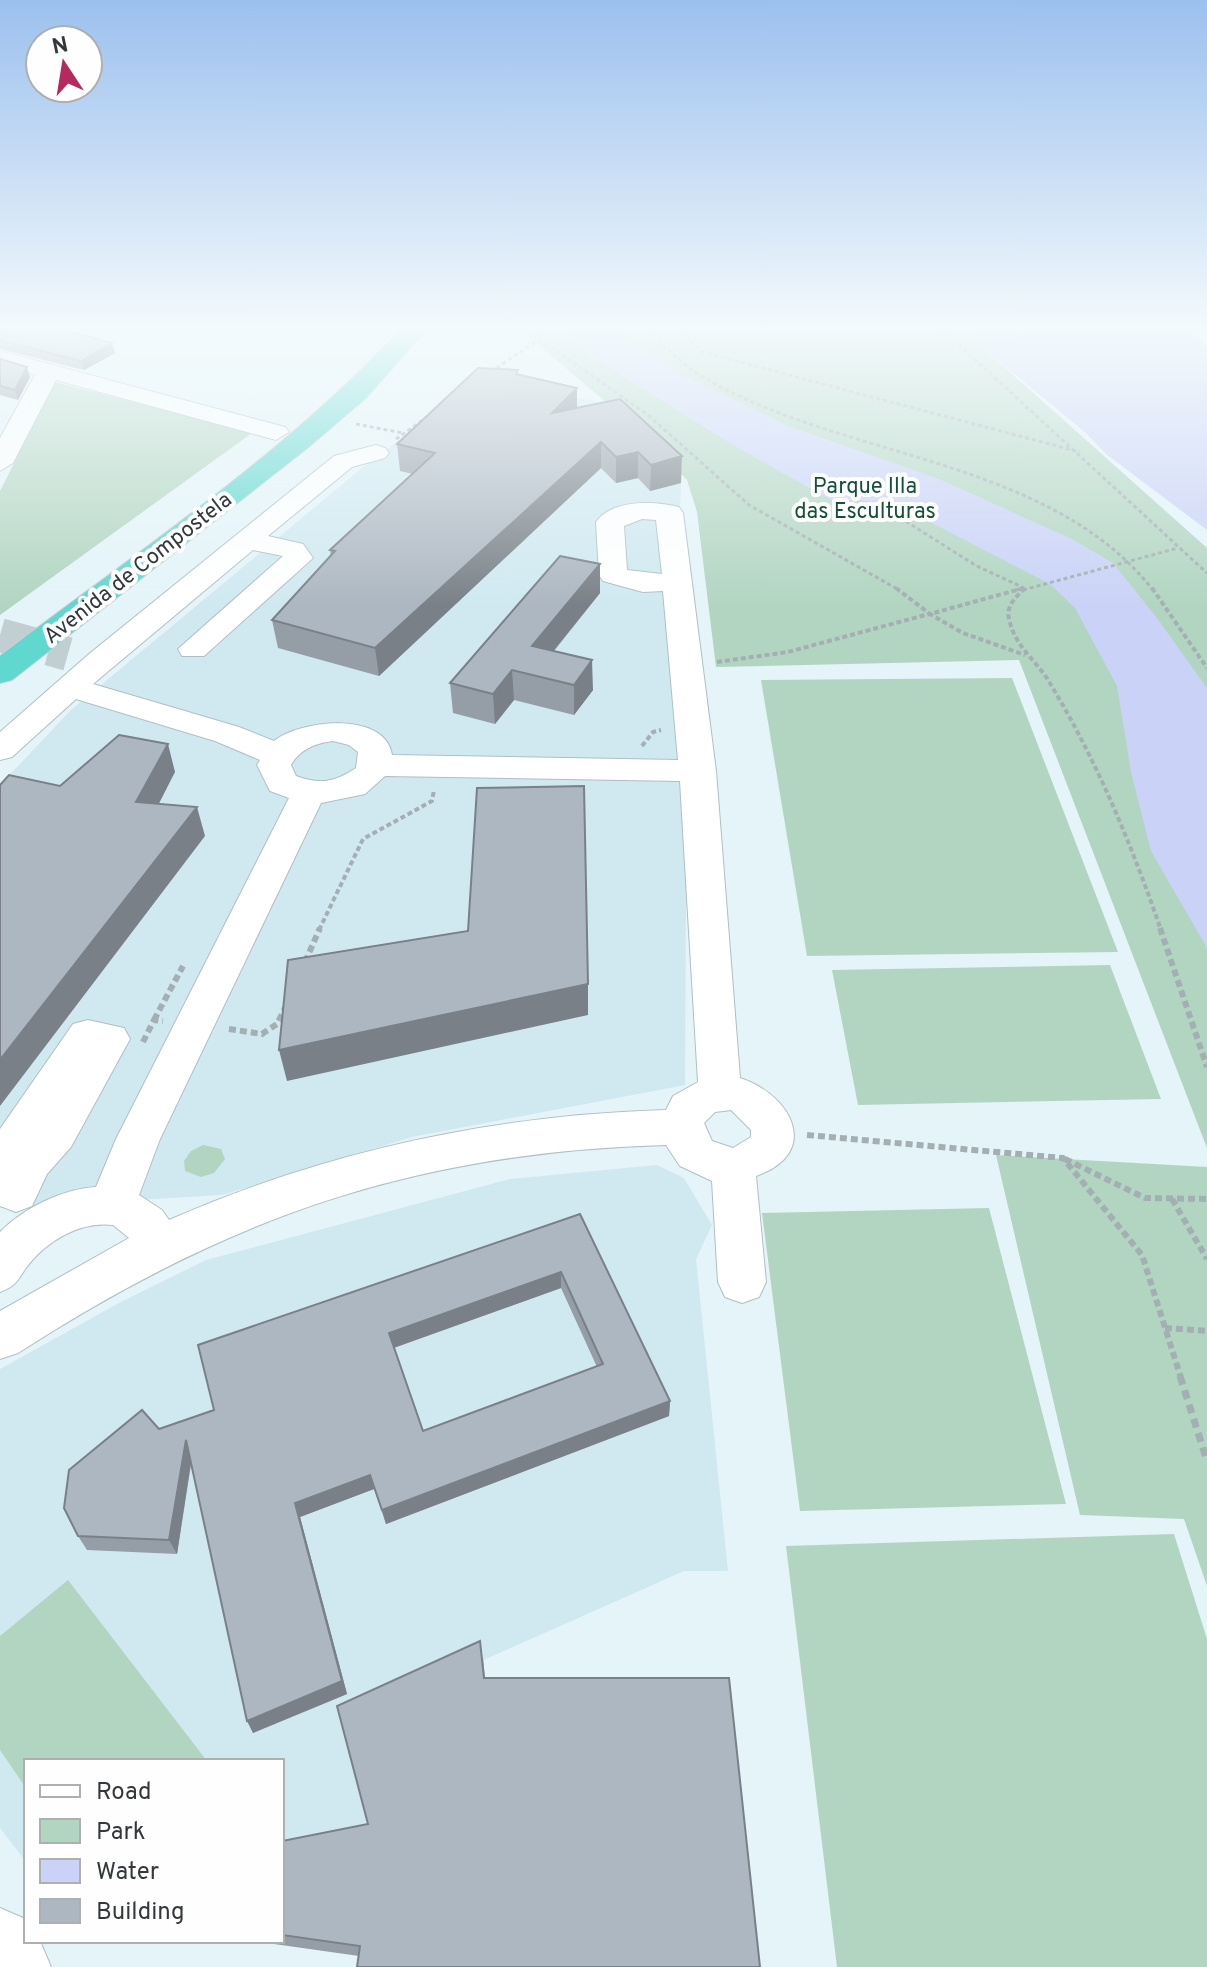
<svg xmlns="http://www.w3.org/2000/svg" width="1207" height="1967" viewBox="0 0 1207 1967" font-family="Overpass,sans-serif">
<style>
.built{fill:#d0e9f1}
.green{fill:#b2d5c1}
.water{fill:#cad2f7}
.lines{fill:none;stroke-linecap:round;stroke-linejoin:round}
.minor-tunnel{stroke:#c1cfd3;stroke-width:34;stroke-dasharray:34 17;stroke-linecap:butt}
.minor-casing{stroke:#afbfc4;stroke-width:2}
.highway-casing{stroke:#cecfd0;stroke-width:2}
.path-far3{stroke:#a3afb3;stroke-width:3;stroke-dasharray:4 3;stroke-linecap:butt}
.path-far2{stroke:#a3afb3;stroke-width:4;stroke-dasharray:5 3;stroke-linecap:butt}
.path-far1{stroke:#a3afb3;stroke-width:6;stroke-dasharray:7 4;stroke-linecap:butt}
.path{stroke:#a3afb3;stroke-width:7;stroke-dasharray:9 6;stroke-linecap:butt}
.minor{fill:#fff;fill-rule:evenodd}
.highway{fill:#60d7cf;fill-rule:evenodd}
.wall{fill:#959da6;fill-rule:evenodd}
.shaded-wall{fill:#798087}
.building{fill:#adb7c1;stroke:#798087;stroke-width:2;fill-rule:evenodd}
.labels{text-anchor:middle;stroke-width:8;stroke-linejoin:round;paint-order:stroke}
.far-park-label{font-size:22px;fill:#155137;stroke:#fefefe}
.far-street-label{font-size:22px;fill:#33393b;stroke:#fefefe}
</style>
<rect width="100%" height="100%" fill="#e4f4f9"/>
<g class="built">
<polygon points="479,382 595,401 681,483 677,582 687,735 685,1085 412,1137 222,1195 0,1208 0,785 71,710 368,463"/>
<polygon points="657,1165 684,1178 712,1225 696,1259 728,1571 684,1571 344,1722 374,1838 282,1856 282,1761 26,1761 26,1862 0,1828 0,1369 119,1303 206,1260 510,1179"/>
</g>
<g class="green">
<polygon points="521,330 974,330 983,348 1207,548 1207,1148 1019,660 716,667 697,512 687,480 627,420"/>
<polygon points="55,382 252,433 0,615 0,491"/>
<polygon points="1012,678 1118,952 807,956 761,680"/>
<polygon points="1110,965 1161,1099 858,1105 832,970"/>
<polygon points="203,1145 221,1149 225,1159 214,1173 201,1177 185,1171 184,1161 191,1151"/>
<polygon points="996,1155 1207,1167 1207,1586 1184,1519 1080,1515"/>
<polygon points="989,1208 1066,1504 800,1511 762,1213"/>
<polygon points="1174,1534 1207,1639 1207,1967 837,1967 786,1546"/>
<polygon points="68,1580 207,1761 26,1761 26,1788 0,1750 0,1636"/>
</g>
<g class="water">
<polygon points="564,330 616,330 681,374 791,427 939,479 1072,539 1113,563 1157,618 1207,688 1207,948 1151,851 1131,772 1117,686 1075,608 1050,584 932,523 933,516 892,502 829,499 733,445 566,341"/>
<polygon points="974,330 1191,330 1207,347 1207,530 1106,454 1086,433 983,348"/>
</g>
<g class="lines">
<polyline class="minor-tunnel" points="0,635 68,654"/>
<g class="minor-casing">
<g id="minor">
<polygon points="0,351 285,427 289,432 276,440 56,380 13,463 0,471 0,438 35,375 0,365"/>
<path d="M376,445L385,448L389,453L385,458L352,467L268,536L303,544L313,558L204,656H182L178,649L283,556L253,550L93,684L239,727L274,741C300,720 385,710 392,755L678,760L663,591L643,592L603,581L599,575L596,522C612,499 655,501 679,507L683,513L716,771L740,1078C792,1095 822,1153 756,1176L766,1282L759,1297L742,1303L725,1297L718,1282L712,1181L680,1166L666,1145C414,1152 229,1217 18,1353L0,1359V1311L129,1238L113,1225C80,1221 46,1241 26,1268C17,1281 16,1286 0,1292V1232C24,1208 62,1189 96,1187L116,1139L289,798L270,791L257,765L260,760L215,741L76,699L12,757L0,760V732L89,654L334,456ZM642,519L656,520L662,574L627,570L624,526ZM333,741L349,745L358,752L356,768C335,782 320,785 296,776L291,765C300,749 316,743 333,741ZM385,776L680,781L698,1082L673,1096L666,1110C493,1115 327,1151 169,1220L162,1210L139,1195L160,1139L321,803L365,794ZM731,1110L751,1130V1137L733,1148L712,1141L704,1123L715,1112Z"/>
<polygon points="88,1020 124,1028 130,1039 71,1147 47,1174 32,1206 16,1212 0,1206 0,1129 73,1024"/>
<polygon points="0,1908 23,1918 26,1941 40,1941 51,1967 0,1967"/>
</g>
</g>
<g class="highway-casing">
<path id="highway" d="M400,330H426L366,398L310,446L12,680L0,683V656C135,553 284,455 400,330Z"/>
</g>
<g class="path-far3">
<path d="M648,330C667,349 685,367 708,380C845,459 1049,458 1153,590"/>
<polyline points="682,330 702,352 1080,452"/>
<polyline points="943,330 1207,573"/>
<polyline points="539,339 648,415 749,505 899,590"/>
<polyline points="491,372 539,339 541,330"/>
<polyline points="356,424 403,433"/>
<polyline points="396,439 427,417"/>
<polyline points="888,510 975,565 1024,588"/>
<polyline points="1016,590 1024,588"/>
<polyline points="1023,590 1178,548"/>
</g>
<g class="path-far2">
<polyline points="896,588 930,614"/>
<polyline points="1024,588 930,614 963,633 1025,655"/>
<path d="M1025,588C1016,597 1006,605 1009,619C1015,648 1038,661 1051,685C1097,761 1132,846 1161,930"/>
<polyline points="1152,588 1207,668"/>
<polyline points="717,662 788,652 929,614"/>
<polyline points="642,746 653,732 661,730"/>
<polyline points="319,930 363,839 432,801 434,790"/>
</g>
<g class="path-far1">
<polyline points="1160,928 1207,1067"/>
<polyline points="305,962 320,928"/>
<polyline points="154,1020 183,966"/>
<polyline points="229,1029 262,1034 277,1024 285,1008"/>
<polyline points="143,1042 154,1020 163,1021"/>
<polyline points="807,1135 1063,1158 1142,1255 1181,1378"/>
<polyline points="1065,1159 1145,1198 1207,1199"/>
<polyline points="1172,1199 1207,1259"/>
<polyline points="1165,1328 1207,1331"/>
</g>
<polyline class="path" points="1180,1376 1207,1461"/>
<use href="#minor" class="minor"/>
<use href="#highway" class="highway"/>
</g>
<g class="wall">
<polygon points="0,330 115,353 84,370 0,349"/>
<polygon points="0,359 30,377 18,400 0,395"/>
<polygon points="518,374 577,408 681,483 650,491 638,478 616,483 601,468 379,676 278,648 272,620 331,556 330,550 413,474 400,471 397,444"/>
<polygon points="600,564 600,593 554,651 593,690 574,715 514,700 495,724 453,713 450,683"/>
<path d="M580,1214L670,1401L669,1416L386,1524L374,1489L300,1517L347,1694L253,1733L191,1465L177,1554L87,1550L78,1536L159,1429L214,1410ZM561,1288L597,1367L423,1431L394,1348Z"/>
<polygon points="483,1658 485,1678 359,1956 274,1944 271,1941 282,1941 282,1841 368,1824"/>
</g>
<g class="shaded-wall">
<polygon points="112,343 115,353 84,370 81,361"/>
<polygon points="27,367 30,377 18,400 15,390"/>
<polygon points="577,388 577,414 552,413"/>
<polygon points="601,442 601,468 379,676 375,648"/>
<polygon points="638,452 638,478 616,483 616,457"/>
<polygon points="682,456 681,483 650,491 651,465"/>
<polygon points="600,564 600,593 533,676 532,646"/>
<polygon points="592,660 593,690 574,715 574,685"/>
<polygon points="512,670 514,700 495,724 493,694"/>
<polygon points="168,744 175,772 145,831 136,802"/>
<polygon points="197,807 205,836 0,1106 0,1060"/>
<polygon points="588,984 588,1015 287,1081 279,1050"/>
<polygon points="561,1272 561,1288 393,1348 389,1333"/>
<polygon points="670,1401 669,1416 386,1524 382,1510"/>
<polygon points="186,1440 192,1455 177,1554 169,1540"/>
<polygon points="370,1475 374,1489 300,1517 347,1694 253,1733 247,1721 295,1503"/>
</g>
<g class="building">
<polygon points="0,330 65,330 112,343 81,361 0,340"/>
<polygon points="0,359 27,367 15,390 0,386"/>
<polygon points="478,368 518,370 516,374 577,388 552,413 620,399 682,456 651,465 638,452 616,457 601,442 375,648 272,620 335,551 330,550 435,453 397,444"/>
<polygon points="560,556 600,564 532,646 592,660 574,685 512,670 493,694 450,683"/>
<polygon points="119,735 168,744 136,802 197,807 0,1060 0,785 9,775 60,786"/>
<polygon points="584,786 588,984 279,1050 288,960 468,931 477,788"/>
<path d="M580,1214L670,1401L382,1510L370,1475L295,1503L342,1681L247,1721L186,1440L169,1540L78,1536L64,1508L69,1470L142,1410L159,1429L214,1410L198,1345ZM561,1272L603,1364L423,1431L389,1333Z"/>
<polygon points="480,1641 484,1678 729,1678 760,1967 357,1967 360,1946 282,1935 282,1841 368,1824 337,1706"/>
</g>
<linearGradient id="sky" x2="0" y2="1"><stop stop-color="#9cc0ee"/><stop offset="0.54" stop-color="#f3fafc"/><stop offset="1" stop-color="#f3fafc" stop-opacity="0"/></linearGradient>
<rect width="1207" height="606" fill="url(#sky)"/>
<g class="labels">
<g class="far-park-label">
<text x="865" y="493">Parque Illa<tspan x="865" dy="25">das Esculturas</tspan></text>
</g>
<g class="far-street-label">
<text transform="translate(137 567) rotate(-38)" y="8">Avenida de Compostela</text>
</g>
</g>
<rect x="24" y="1759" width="260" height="184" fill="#fefefe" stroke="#adafb0" stroke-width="2"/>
<rect x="40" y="1785" width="40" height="12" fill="#ffffff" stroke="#adafb0" stroke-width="2"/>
<text x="96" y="1799" font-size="24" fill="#33393b">Road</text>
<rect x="40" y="1819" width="40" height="24" fill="#b2d5c1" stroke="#adafb0" stroke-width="2"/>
<text x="96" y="1839" font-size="24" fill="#33393b">Park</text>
<rect x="40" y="1859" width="40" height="24" fill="#cad2f7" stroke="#adafb0" stroke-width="2"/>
<text x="96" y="1879" font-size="24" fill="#33393b">Water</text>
<rect x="40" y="1899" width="40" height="24" fill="#adb7c1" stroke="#adafb0" stroke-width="2"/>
<text x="96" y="1919" font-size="24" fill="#33393b">Building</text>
<g transform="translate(64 64) rotate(348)"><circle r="38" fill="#fefefe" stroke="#adafb0" stroke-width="2"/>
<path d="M0-6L14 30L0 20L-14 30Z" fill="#b6295f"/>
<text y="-12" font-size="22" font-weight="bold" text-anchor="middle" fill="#33393b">N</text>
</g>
</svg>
